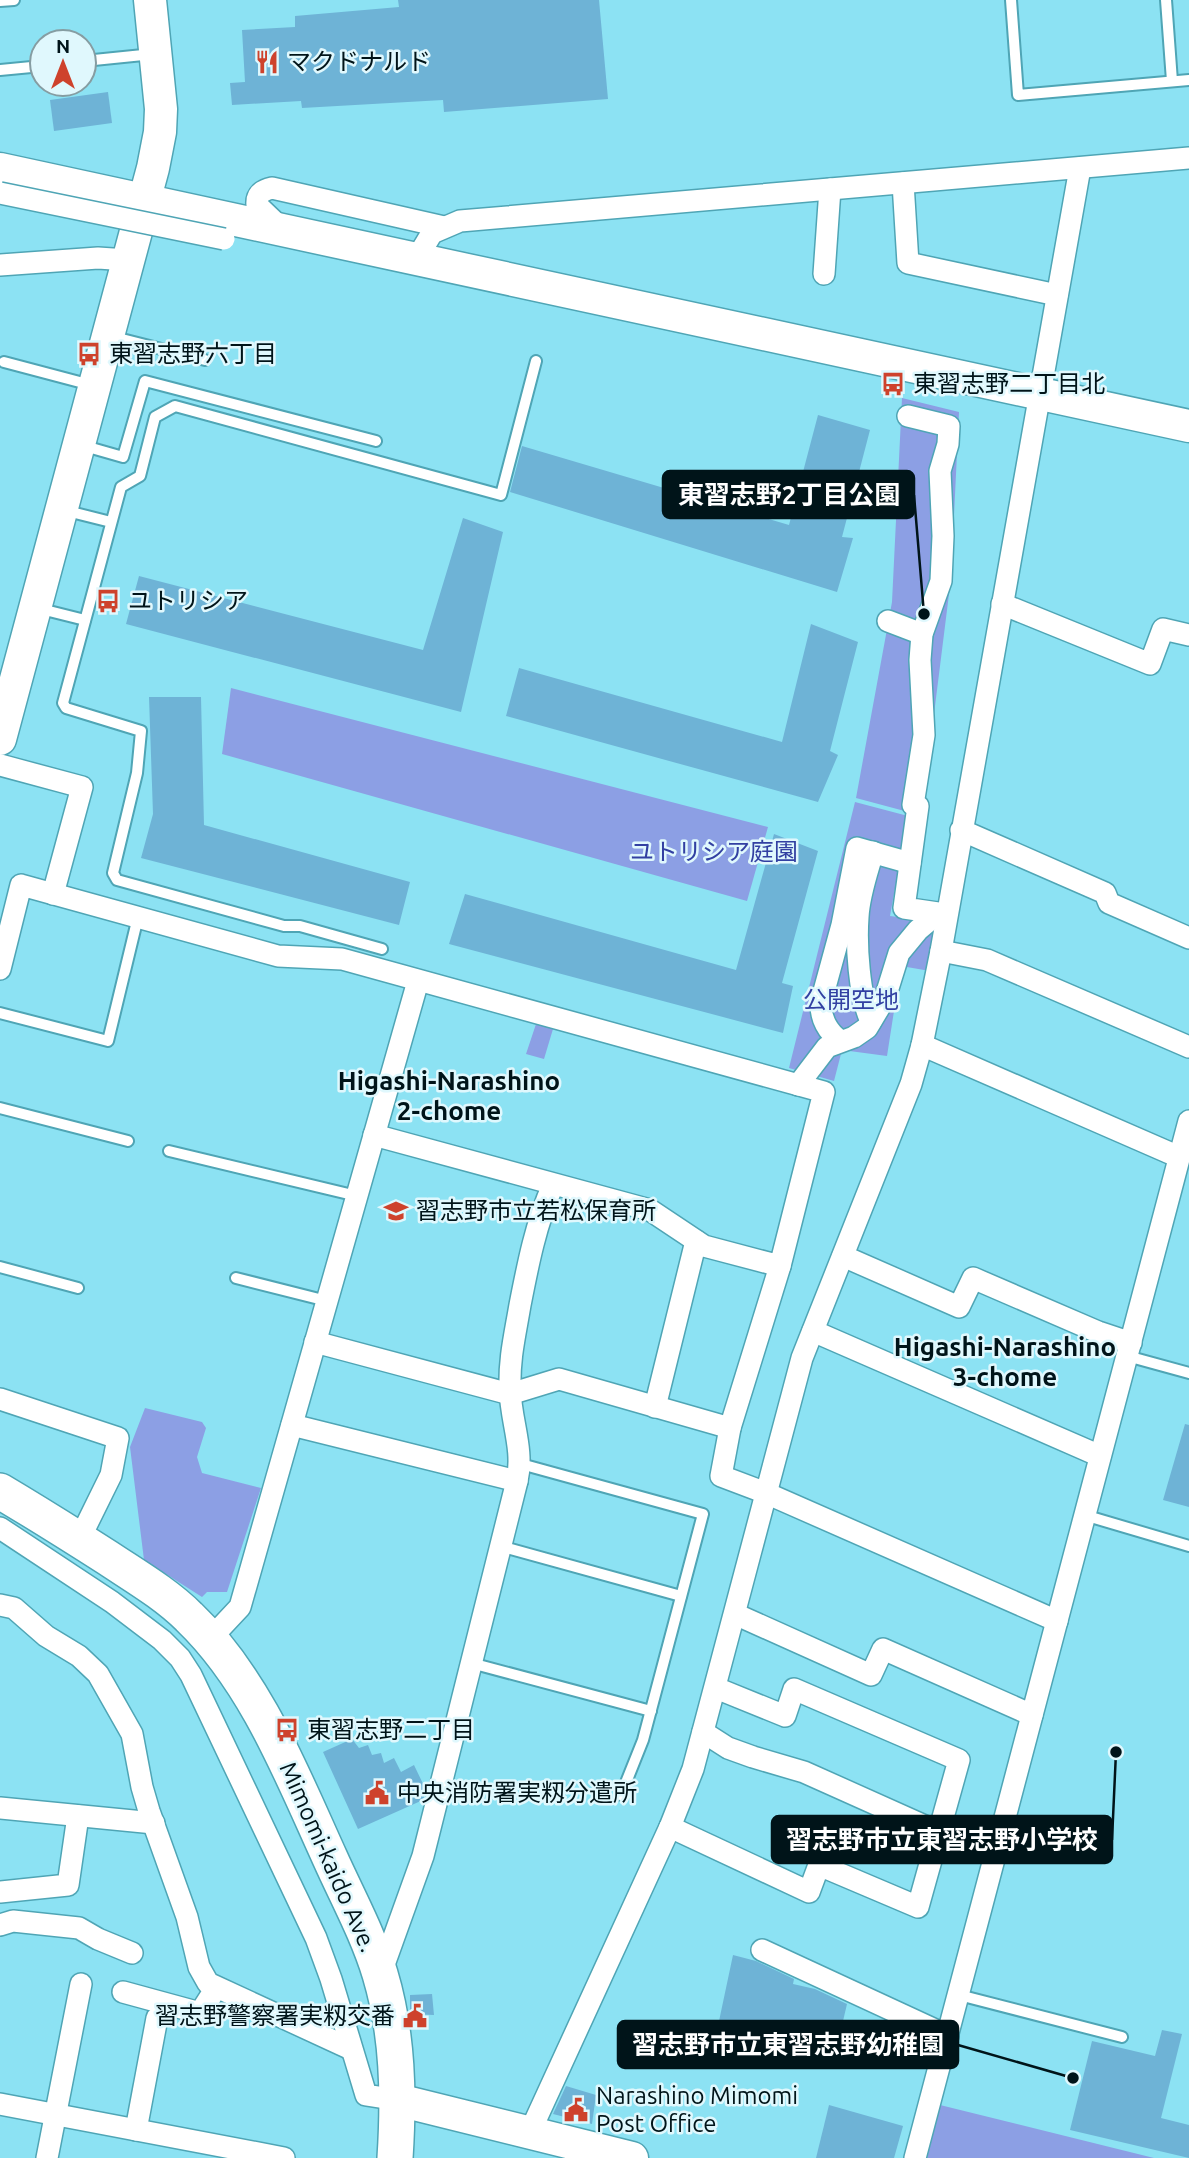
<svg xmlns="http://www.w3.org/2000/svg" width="1189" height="2158" viewBox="0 0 1189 2158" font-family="Ubuntu,'Noto Sans JP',sans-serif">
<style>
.green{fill:#8c9fe4}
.building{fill:#6eb3d6}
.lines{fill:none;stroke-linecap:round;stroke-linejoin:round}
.lane-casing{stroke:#4fa5b5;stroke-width:14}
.street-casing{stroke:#4fa5b5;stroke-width:24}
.secondary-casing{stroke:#4fa5b5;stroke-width:35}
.primary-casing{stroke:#4fa5b5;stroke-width:38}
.lane{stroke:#fff;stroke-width:10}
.street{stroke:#fff;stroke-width:21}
.secondary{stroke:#fff;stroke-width:32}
.primary{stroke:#fff;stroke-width:35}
.street-bridge-casing{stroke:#4fa5b5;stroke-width:24;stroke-linecap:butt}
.street-bridge{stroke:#fff;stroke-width:21}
.labels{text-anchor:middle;stroke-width:5;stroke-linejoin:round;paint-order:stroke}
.poi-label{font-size:24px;fill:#001419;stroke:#e0f8fd;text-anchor:start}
.park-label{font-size:24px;fill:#3240a2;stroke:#e0f8fd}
.street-label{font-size:24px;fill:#001419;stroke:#e0f8fd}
.neighbourhood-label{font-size:26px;font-weight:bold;fill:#001419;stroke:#e0f8fd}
.leader{fill:none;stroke:#001419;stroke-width:2.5}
.callout-dot{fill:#001419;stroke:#e0f8fd;stroke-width:2.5}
.callout{fill:#001419;stroke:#001419;stroke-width:2.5}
.callout-label{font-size:26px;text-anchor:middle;font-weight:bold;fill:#fff}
</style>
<rect width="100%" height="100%" fill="#8ce2f3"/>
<g class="green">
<polygon points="902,398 959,412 951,578 926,778 926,799 910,902 940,920 893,913 912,813 856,798 892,602"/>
<polygon points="231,688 768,827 747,901 222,754"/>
<polygon points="855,802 908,816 890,916 938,922 930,971 901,966 887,1056 842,1050 834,1081 789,1068"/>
<polygon points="536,1024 553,1029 544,1059 526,1054"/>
<polygon points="145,1408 202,1422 206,1428 197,1457 202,1473 261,1488 227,1592 207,1592 202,1597 144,1560 130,1447"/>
<polygon points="940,2105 1154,2158 927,2158"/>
</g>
<g class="building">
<polygon points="398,0 599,0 608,99 444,112 443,100 302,108 301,101 232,105 230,83 245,82 242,30 295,27 295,16 399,7"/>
<polygon points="108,92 112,123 54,131 50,100"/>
<polygon points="818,415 870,430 842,537 853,538 837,592 510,492 522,446 789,525"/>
<polygon points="463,518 503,532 461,712 126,624 139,576 423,650"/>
<polygon points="811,624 858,642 830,751 838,755 818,802 506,716 519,668 782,742"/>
<polygon points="149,697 201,697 204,825 410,882 399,925 141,858 153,814"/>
<polygon points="774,834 818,851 782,983 793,986 783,1033 449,944 465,894 736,970"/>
<polygon points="1185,1424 1189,1425 1189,1507 1163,1500"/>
<polygon points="352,1739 359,1748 368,1745 372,1755 381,1753 384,1763 394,1758 401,1772 414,1765 426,1790 423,1800 358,1829 323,1752"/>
<polygon points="733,1955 756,1961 794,1979 793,1984 815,1989 847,2004 832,2068 715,2040"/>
<polygon points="432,1994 434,2015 410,2014 410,1995"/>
<polygon points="1162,2030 1182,2034 1161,2118 1189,2125 1189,2158 1070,2130 1092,2041 1155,2056"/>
<polygon points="566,2086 596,2095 592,2124 553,2114"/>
<polygon points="829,2105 903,2126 894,2158 816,2158"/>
</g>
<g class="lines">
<g class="lane-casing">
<g id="lane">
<polyline points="1011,0 1018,95 1189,80"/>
<polyline points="1166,0 1172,81"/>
<polyline points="0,1 14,0"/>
<polyline points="84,61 153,54"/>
<polyline points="0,70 42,66"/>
<polyline points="110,336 205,360"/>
<polyline points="4,362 91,385"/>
<polyline points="81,445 123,457 145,381 376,441"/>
<polyline points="63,510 111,522"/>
<polyline points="37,608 85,620"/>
<polyline points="382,949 300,926 284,926 117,880 113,873 137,773 141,731 66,708 63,703 121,487 140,476 155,417 175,406 501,495 536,361"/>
<polyline points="0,1013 108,1041 138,917"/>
<polyline points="0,1108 128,1141"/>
<polyline points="169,1151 357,1196"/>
<polyline points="0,1267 78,1288"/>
<polyline points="236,1278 327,1301"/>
<polyline points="1127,1356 1189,1373"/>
<polyline points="521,1464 703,1514 643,1740 621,1795"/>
<polyline points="1084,1515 1189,1546"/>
<polyline points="500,1546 681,1596"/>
<polyline points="471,1663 651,1711"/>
<polyline points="959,1995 1122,2037"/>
</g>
</g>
<g class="street-casing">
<g id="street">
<polyline points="903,183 908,263 1057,295"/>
<path d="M281,228L257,205C256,194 263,190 272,188L444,227"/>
<polyline points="417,258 432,233 460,221 1189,158"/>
<polyline points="0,265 98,258 128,260"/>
<polyline points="824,274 830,189"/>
<polyline points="1002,604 1150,664 1163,629 1189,635"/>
<polyline points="888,621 922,634"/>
<polyline points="0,765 82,787 53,894"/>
<polyline points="961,830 1105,893 1109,903 1189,938"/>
<polyline points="941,951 987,960 1189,1047"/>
<polyline points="0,969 21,885 278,956 342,959 824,1092 780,1266 704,1246 650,1210 374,1135"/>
<path d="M871,1021C859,997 856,944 858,917C859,895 867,873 873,852"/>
<path d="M841,1041C828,1033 820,1018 821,1002L842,925L857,848L910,863"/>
<polyline points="922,1045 1179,1157"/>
<polyline points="798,1085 827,1047 854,1037 867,1028 885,998 899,953 918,930 938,913 904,908 918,806 913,805 924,735 920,660 922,634 941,581 943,536 940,471 948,444 949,426 908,416"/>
<polyline points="843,1256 959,1307 973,1278 1098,1332 1131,1343"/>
<polyline points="813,1331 1100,1456"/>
<polyline points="315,1342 510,1394 559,1379 730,1428 721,1476 766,1493 1057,1621"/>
<polyline points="0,1399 118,1438 111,1475 79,1540"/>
<polyline points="655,1407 696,1241"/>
<polyline points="292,1425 517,1481"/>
<polyline points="730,1428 780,1266"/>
<polyline points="0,1528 112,1602 162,1640 180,1658 191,1675 316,1938 331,1979 366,2095 398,2100"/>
<polyline points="0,1605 14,1608 46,1636 79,1656 98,1674 132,1734 142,1787 149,1811 187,1917 199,1967 208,1983 351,2049"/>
<polyline points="735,1614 871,1675 883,1649 1032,1715"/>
<polyline points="210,1639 240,1607 418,981"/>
<polyline points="703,1732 728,1748 753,1757 804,1772 938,1832"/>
<polyline points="0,1808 154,1823"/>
<polyline points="670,1827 809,1892 819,1865 918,1907 959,1760 794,1689 785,1716 716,1688"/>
<polyline points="0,1892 68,1885 78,1816"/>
<polyline points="0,1925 13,1921 79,1928 98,1939 132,1953"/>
<polyline points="762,1950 948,2036"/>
<path d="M381,1973L423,1856L517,1481C524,1449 511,1422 510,1390C509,1358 515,1335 520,1305C528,1264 536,1223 553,1185"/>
<polyline points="123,1992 200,2013 216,1988"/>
<polyline points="0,2104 284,2158"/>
<polyline points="136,2130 157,2018"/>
<polyline points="530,2132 670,1827 693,1769 802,1358 911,1084 922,1045 941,951 1080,168"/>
<polyline points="47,2158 81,1984"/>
<polyline points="915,2158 1189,1121"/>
</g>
</g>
<g class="secondary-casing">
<g id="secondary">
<polyline points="0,169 1189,426"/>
<polyline points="0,739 153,168 160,132 161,109 150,0"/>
<polyline points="398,2100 632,2158"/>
</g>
</g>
<g class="primary-casing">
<path id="primary" d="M0,1491C37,1513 72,1535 108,1558C135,1576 166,1594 189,1617C256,1681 292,1775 330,1858C347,1896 368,1934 380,1974C398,2034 399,2096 395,2158"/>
</g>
<use href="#lane" class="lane"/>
<use href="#street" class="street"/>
<use href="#secondary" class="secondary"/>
<use href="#primary" class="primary"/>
<g class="street-bridge-casing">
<polyline id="street-bridge" points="0,193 224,239"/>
</g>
<use href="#street-bridge" class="street-bridge"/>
</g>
<defs>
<g id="restaurant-bare" transform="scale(1.89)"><path d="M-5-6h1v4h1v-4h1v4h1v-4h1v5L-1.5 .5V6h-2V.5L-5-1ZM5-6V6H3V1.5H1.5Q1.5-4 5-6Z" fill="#ce422c" stroke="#e0f8fd" stroke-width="2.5" paint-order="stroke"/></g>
<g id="bus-bare" transform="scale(1.89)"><path d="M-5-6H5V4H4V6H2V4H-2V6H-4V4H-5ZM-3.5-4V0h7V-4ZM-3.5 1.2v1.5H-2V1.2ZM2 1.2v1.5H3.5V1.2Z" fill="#ce422c" stroke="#e0f8fd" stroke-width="2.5" paint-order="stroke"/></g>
<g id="school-bare" transform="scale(1.89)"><path d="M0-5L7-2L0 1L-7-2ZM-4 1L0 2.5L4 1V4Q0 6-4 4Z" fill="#ce422c" stroke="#e0f8fd" stroke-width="2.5" paint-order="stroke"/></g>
<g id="civic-bare" transform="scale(1.89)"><path d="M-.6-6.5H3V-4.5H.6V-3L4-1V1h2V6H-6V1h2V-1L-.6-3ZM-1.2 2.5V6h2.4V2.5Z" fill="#ce422c" stroke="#e0f8fd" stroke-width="2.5" paint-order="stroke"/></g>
</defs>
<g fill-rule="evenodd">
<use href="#restaurant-bare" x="267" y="62"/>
<use href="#bus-bare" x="89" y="354"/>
<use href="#bus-bare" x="893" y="384"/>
<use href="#bus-bare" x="108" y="601"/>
<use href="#school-bare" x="396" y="1211"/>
<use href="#bus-bare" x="287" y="1730"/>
<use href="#civic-bare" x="377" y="1793"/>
<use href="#civic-bare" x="415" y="2016"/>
<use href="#civic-bare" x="576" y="2110"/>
</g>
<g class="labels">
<g class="poi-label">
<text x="287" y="70">マクドナルド</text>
<text x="109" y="362">東習志野六丁目</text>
<text x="913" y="392">東習志野二丁目北</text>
<text x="128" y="609">ユトリシア</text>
<text x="416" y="1219">習志野市立若松保育所</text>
<text x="307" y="1738">東習志野二丁目</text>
<text x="397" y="1801">中央消防署実籾分遣所</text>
<text x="395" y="2024" text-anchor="end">習志野警察署実籾交番</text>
<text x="596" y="2104">Narashino Mimomi<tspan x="596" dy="28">Post Office</tspan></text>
</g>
<g class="park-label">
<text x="714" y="860">ユトリシア庭園</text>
<text x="851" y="1008">公開空地</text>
</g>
<g class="street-label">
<text transform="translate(328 1857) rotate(66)" y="8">Mimomi-kaido Ave.</text>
</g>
<g class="neighbourhood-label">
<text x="449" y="1090">Higashi-Narashino<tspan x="449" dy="30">2-chome</tspan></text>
<text x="1005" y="1356">Higashi-Narashino<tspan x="1005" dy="30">3-chome</tspan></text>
</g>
</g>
<path class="leader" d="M924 614L914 495M1116 1752L1112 1840M1073 2078L958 2045"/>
<g class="callout-dot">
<circle cx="924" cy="614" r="7"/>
<circle cx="1116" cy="1752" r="7"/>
<circle cx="1073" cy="2078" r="7"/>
</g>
<g class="callout">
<rect x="663" y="471" width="251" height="47" rx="7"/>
<rect x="772" y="1816" width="340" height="47" rx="7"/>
<rect x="618" y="2021" width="340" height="47" rx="7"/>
</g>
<g class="callout-label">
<text x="789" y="504">東習志野2丁目公園</text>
<text x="942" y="1849">習志野市立東習志野小学校</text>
<text x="788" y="2054">習志野市立東習志野幼稚園</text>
</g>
<g transform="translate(63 63)"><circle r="33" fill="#e0f8fd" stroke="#869da2" stroke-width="2"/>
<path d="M0-5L12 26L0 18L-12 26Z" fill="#ce422c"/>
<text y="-10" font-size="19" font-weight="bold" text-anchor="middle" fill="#001419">N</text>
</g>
</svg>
